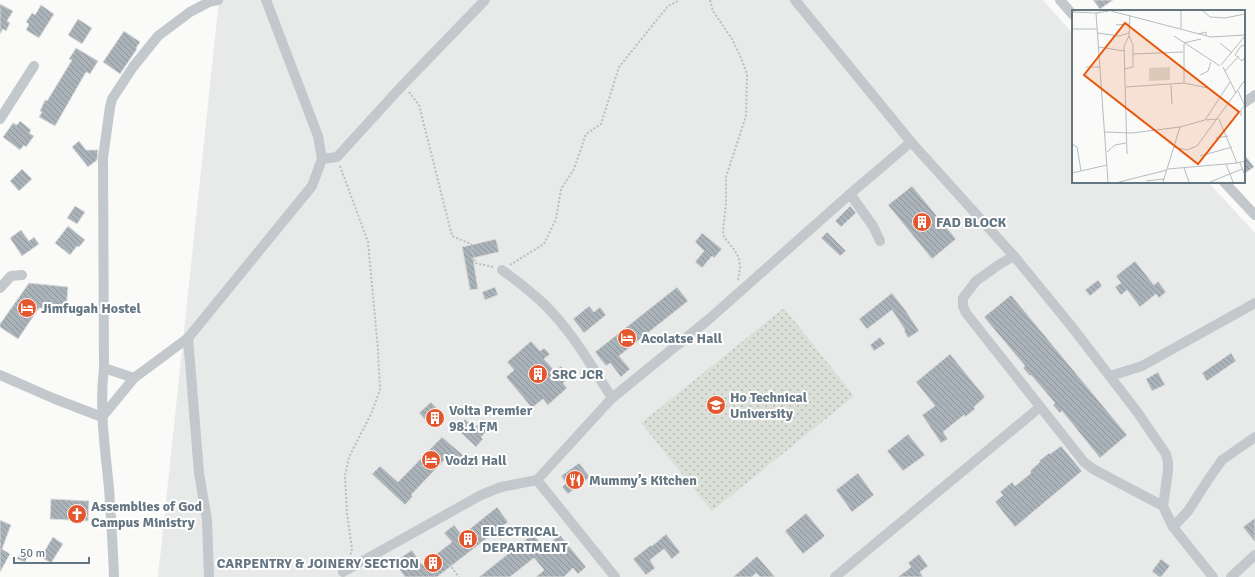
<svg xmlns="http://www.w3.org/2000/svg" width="1255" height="577" viewBox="0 0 1255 577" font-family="Signika,sans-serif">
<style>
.built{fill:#e8e9e9}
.grass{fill:url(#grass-dots)}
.building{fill:url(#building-back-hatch);stroke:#dcdcda}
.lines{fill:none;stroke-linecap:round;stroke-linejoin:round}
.path{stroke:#bbbfc2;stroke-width:2;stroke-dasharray:2 2;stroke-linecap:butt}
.minor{stroke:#c3c8cc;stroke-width:10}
.labels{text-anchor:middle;stroke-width:4;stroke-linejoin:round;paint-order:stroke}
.poi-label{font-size:14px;font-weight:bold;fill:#657683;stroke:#fff;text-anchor:start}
.inset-road{fill:none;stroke:#b5bdc2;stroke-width:1}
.view{fill:#e8590c;fill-opacity:0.15;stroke:#e8590c;stroke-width:2}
.inset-edge{fill:none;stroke:#657683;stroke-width:2}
</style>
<defs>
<pattern id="grass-dots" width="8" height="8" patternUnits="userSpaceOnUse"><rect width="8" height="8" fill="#dadfd7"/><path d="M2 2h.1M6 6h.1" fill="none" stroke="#b4b9b4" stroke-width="1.8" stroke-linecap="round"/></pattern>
<pattern id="building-back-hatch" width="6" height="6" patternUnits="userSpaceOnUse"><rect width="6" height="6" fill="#aab3b9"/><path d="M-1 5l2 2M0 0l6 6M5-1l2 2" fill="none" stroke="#8e969c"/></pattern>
</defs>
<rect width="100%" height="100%" fill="#fafaf8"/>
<polygon class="built" points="219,0 1043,0 1073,34 1073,182 1208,182 1255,233 1255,577 158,577"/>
<polygon class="grass" points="784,308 854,396 712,511 641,423"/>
<g class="building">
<polygon points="1093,0 1113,0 1100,9"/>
<polygon points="0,4 13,11 7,21 10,23 6,31 3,29 0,34"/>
<polygon points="41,5 54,14 39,38 26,30 29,24 26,22 32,13 35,15"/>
<polygon points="78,19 92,28 82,44 68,35"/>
<polygon points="124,31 140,42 136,48 137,49 120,74 103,62"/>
<polygon points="76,48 98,61 90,74 86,72 55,126 39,117 42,112 40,111 45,100 47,101 72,60 69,59"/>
<polygon points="20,121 31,130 29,133 34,136 26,147 24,145 20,150 3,137 13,123 17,125"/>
<polygon points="79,141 86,150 98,150 97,160 88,167 72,147"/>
<polygon points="1244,154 1254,167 1244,174"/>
<polygon points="22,169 32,179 19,191 10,181"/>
<polygon points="912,186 956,239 932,259 888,205"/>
<polygon points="75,206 85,212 77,224 67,218"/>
<polygon points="850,206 856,213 841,227 835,221"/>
<polygon points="68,226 85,240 79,247 77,246 70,255 55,243"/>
<polygon points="21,230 29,241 34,237 39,244 22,256 10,238"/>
<polygon points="827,232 846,251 840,256 821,238"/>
<polygon points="702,233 722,249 714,258 712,256 702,268 695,262 704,251 695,242"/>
<polygon points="496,239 499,252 473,258 478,289 470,290 462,247"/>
<polygon points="1135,261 1154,285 1158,281 1166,292 1159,298 1156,294 1140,307 1127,290 1121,295 1115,287 1121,283 1116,276"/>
<polygon points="1098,280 1102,286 1090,296 1085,290"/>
<polygon points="29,283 68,287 66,311 39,308 18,339 0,327 0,324"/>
<polygon points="495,287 498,295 485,300 482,292"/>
<polygon points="677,287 688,301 619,356 630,369 621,377 610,363 606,366 595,352"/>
<polygon points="892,293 906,311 919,331 908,338 904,331 905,330 892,310 867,329 859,319"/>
<polygon points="1011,295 1127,435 1100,458 1062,411 1060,413 1053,405 1055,403 1031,375 1030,376 1023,368 1025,366 984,317"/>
<polygon points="589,306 594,312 600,307 606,315 584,333 573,319"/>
<polygon points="880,337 885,344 874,351 870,345"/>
<polygon points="531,341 540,351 544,348 550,354 544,359 555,371 561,366 570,377 563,383 567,388 548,405 543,399 532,408 506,377 514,370 507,362"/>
<polygon points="1231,353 1236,361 1207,381 1202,373"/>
<polygon points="950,354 985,397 974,407 975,409 965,417 964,415 943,432 948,439 941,443 922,415 935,406 916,382"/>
<polygon points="1158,372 1165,385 1152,391 1146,379"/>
<polygon points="431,402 441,413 430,425 419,413"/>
<polygon points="465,419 474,428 483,419 491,427 481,437 483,439 476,447 456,428"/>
<polygon points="908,434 925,455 903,471 887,451"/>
<polygon points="442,437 463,455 455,462 449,455 411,495 413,496 405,505 372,474 380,466 398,482"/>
<polygon points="1061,446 1082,471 1015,527 995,502 1003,495 1000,492 1012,482 1015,486 1031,473 1030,471 1040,462 1039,461 1049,453 1050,454"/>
<polygon points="579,463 590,477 568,494 562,487 566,483 561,476"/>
<polygon points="858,473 874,495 852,512 836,490"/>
<polygon points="51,499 89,501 88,521 50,519"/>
<polygon points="497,507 508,522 437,577 405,577 394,562 412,550 422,565 452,542 444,533 454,525 462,535"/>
<polygon points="806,513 825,536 803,554 785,531"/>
<polygon points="1255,518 1255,542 1243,527"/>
<polygon points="0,520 11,525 2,549 10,554 0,572"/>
<polygon points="533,534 544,547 560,535 586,567 578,574 573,568 564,577 536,577 544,570 534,558 510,577 479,577"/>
<polygon points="666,534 680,552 672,559 664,549 650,560 655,568 646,575 633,559 651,545 652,546"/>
<polygon points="53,537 63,544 51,563 41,557"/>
<polygon points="23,548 30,552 25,562 17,559"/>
<polygon points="919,554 928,566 920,572 923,577 898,577 911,567 908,563"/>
<polygon points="757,556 775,577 760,577 756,573 752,577 733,577"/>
<polygon points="1161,559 1170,566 1161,577 1159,577 1152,571"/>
</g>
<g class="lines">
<g class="path">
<polyline points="710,0 713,11 732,39 741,58 747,74 746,116 726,177 726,204 723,230 724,237 735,251 739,258 740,268 738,281"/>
<polyline points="409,92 419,105 452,236 471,244 475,263 493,267"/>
<polyline points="340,166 368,242 378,350 380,390 371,414 349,457 345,476 347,513 352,549 350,556"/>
<polyline points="510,265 544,244 556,219 561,189 574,169 586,134 601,124 619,67 668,6 680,0"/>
<polyline points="449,564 459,577"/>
</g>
<g class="minor">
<polyline points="795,0 911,142 1014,256 1072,327 1138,413 1166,454 1168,462 1168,471 1163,506 1173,527 1213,577"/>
<polyline points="1060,0 1073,15"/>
<polyline points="1244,103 1255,95"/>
<polyline points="0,119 34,66"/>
<polyline points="322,159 337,157 400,88 485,0"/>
<polyline points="1224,182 1255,215"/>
<polyline points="850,194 873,226 880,241"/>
<polyline points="1014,256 1000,264 976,281 963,298 963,306 966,313 1084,462 1093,469 1163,506"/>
<path d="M502,270C516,280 530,291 543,303C571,330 591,365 612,398"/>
<polyline points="0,288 11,276 22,275"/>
<polyline points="104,368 134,378"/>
<polyline points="0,375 55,399 102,417"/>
<polyline points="1110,376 1142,366 1255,303"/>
<polyline points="102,417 134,378 188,338"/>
<polyline points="537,480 615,577"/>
<polyline points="1173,527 1188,511 1208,480 1222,460 1255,437"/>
<polyline points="343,572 481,495 501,487 537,480 612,398 708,320 850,194 911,142"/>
<path d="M114,577C113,547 111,517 109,488C105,448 99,408 104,368L103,158L110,107L112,99L133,67L158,36L190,12L209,2L218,0"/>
<polyline points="209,577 207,520 199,473 188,338 312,186 322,159 318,136 266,0"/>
<polyline points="835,577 1040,407"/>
<polyline points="1231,577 1255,555"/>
</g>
</g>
<defs>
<g id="building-disc" transform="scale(1)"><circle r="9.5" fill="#e4572e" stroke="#fff"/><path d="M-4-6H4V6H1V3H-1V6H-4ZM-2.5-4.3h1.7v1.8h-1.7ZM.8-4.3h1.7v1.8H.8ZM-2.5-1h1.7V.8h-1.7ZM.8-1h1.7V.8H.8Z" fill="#fff"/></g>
<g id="hotel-disc" transform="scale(1)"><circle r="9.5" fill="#e4572e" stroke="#fff"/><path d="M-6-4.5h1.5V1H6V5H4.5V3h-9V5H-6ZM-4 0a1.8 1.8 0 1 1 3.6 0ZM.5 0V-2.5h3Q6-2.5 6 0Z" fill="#fff"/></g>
<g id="school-disc" transform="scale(1)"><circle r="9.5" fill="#e4572e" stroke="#fff"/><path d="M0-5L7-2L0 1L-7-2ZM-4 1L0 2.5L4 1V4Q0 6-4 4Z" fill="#fff"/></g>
<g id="restaurant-disc" transform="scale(1)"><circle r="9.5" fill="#e4572e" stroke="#fff"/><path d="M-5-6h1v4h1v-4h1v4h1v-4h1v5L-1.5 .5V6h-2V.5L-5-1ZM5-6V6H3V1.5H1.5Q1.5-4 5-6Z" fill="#fff"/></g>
<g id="church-disc" transform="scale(1)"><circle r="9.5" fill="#e4572e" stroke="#fff"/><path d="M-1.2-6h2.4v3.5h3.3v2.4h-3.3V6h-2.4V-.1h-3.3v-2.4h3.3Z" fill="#fff"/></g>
</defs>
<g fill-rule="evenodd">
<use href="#building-disc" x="922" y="222"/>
<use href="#hotel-disc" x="27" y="308"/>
<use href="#hotel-disc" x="627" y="338"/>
<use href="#building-disc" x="538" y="374"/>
<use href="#school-disc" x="716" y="405"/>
<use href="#building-disc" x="435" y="418"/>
<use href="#hotel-disc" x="431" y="460"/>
<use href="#restaurant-disc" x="575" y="480"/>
<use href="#church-disc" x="77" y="514"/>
<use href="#building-disc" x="468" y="539"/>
<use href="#building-disc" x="433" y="563"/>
</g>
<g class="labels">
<g class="poi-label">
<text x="936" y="227">FAD BLOCK</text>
<text x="41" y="313">Jimfugah Hostel</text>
<text x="641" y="343">Acolatse Hall</text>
<text x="552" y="379">SRC JCR</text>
<text x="730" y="402">Ho Technical<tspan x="730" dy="16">University</tspan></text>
<text x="449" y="415">Volta Premier<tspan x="449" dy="16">98.1 FM</tspan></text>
<text x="445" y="465">Vodzi Hall</text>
<text x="589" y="485">Mummy’s Kitchen</text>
<text x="91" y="511">Assemblies of God<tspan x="91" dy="16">Campus Ministry</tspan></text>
<text x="482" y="536">ELECTRICAL<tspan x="482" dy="16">DEPARTMENT</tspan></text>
<text x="419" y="568" text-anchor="end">CARPENTRY &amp; JOINERY SECTION</text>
</g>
</g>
<g transform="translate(1072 10)">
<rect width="173" height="173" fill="#fafaf8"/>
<path d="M98,57V70L77,71V58Z" fill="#dadfd7"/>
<path class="inset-road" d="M39,1L139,27L173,25M109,1V19M131,1L138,7L153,8L173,4M0,2L24,3M44,15L57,14M0,19H25M26,23L47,26L57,23M126,24L134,22V26M102,26L148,56M112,33L129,29M148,33L160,43M173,35L169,36L163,45L170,51L173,47M27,37L52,41M61,44L111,42M149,55L173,26M14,57H28M151,57L164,83M52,59L61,57V35L57,26L58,5M153,61L167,46M128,65L136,61L139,52M112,73V34M99,75L100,94M54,77L112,73L136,78M166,81L173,96M169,106V100L173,95M147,109L165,153L173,151M134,110L146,109M33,122L60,123L108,117M144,128L156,126M0,134L5,137L9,161M102,137L115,140L125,136L173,70M35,142L43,135L54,133M55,144L52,36L57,26M128,146L160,137M168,153L173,165M154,154L161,172M112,158L117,172M96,159L165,153M0,163L35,155M74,171L92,169M36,172L24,3L37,1M47,172L95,160M91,172L108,117L133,110L158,72M138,172L170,159"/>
<path class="view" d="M53,13L167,102L126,154L12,65Z"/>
<rect width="173" height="173" class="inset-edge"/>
</g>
<path d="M14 557v6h75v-6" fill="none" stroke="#657683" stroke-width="2"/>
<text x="20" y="557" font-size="12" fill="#657683" stroke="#ffffff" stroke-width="3" paint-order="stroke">50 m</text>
</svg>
